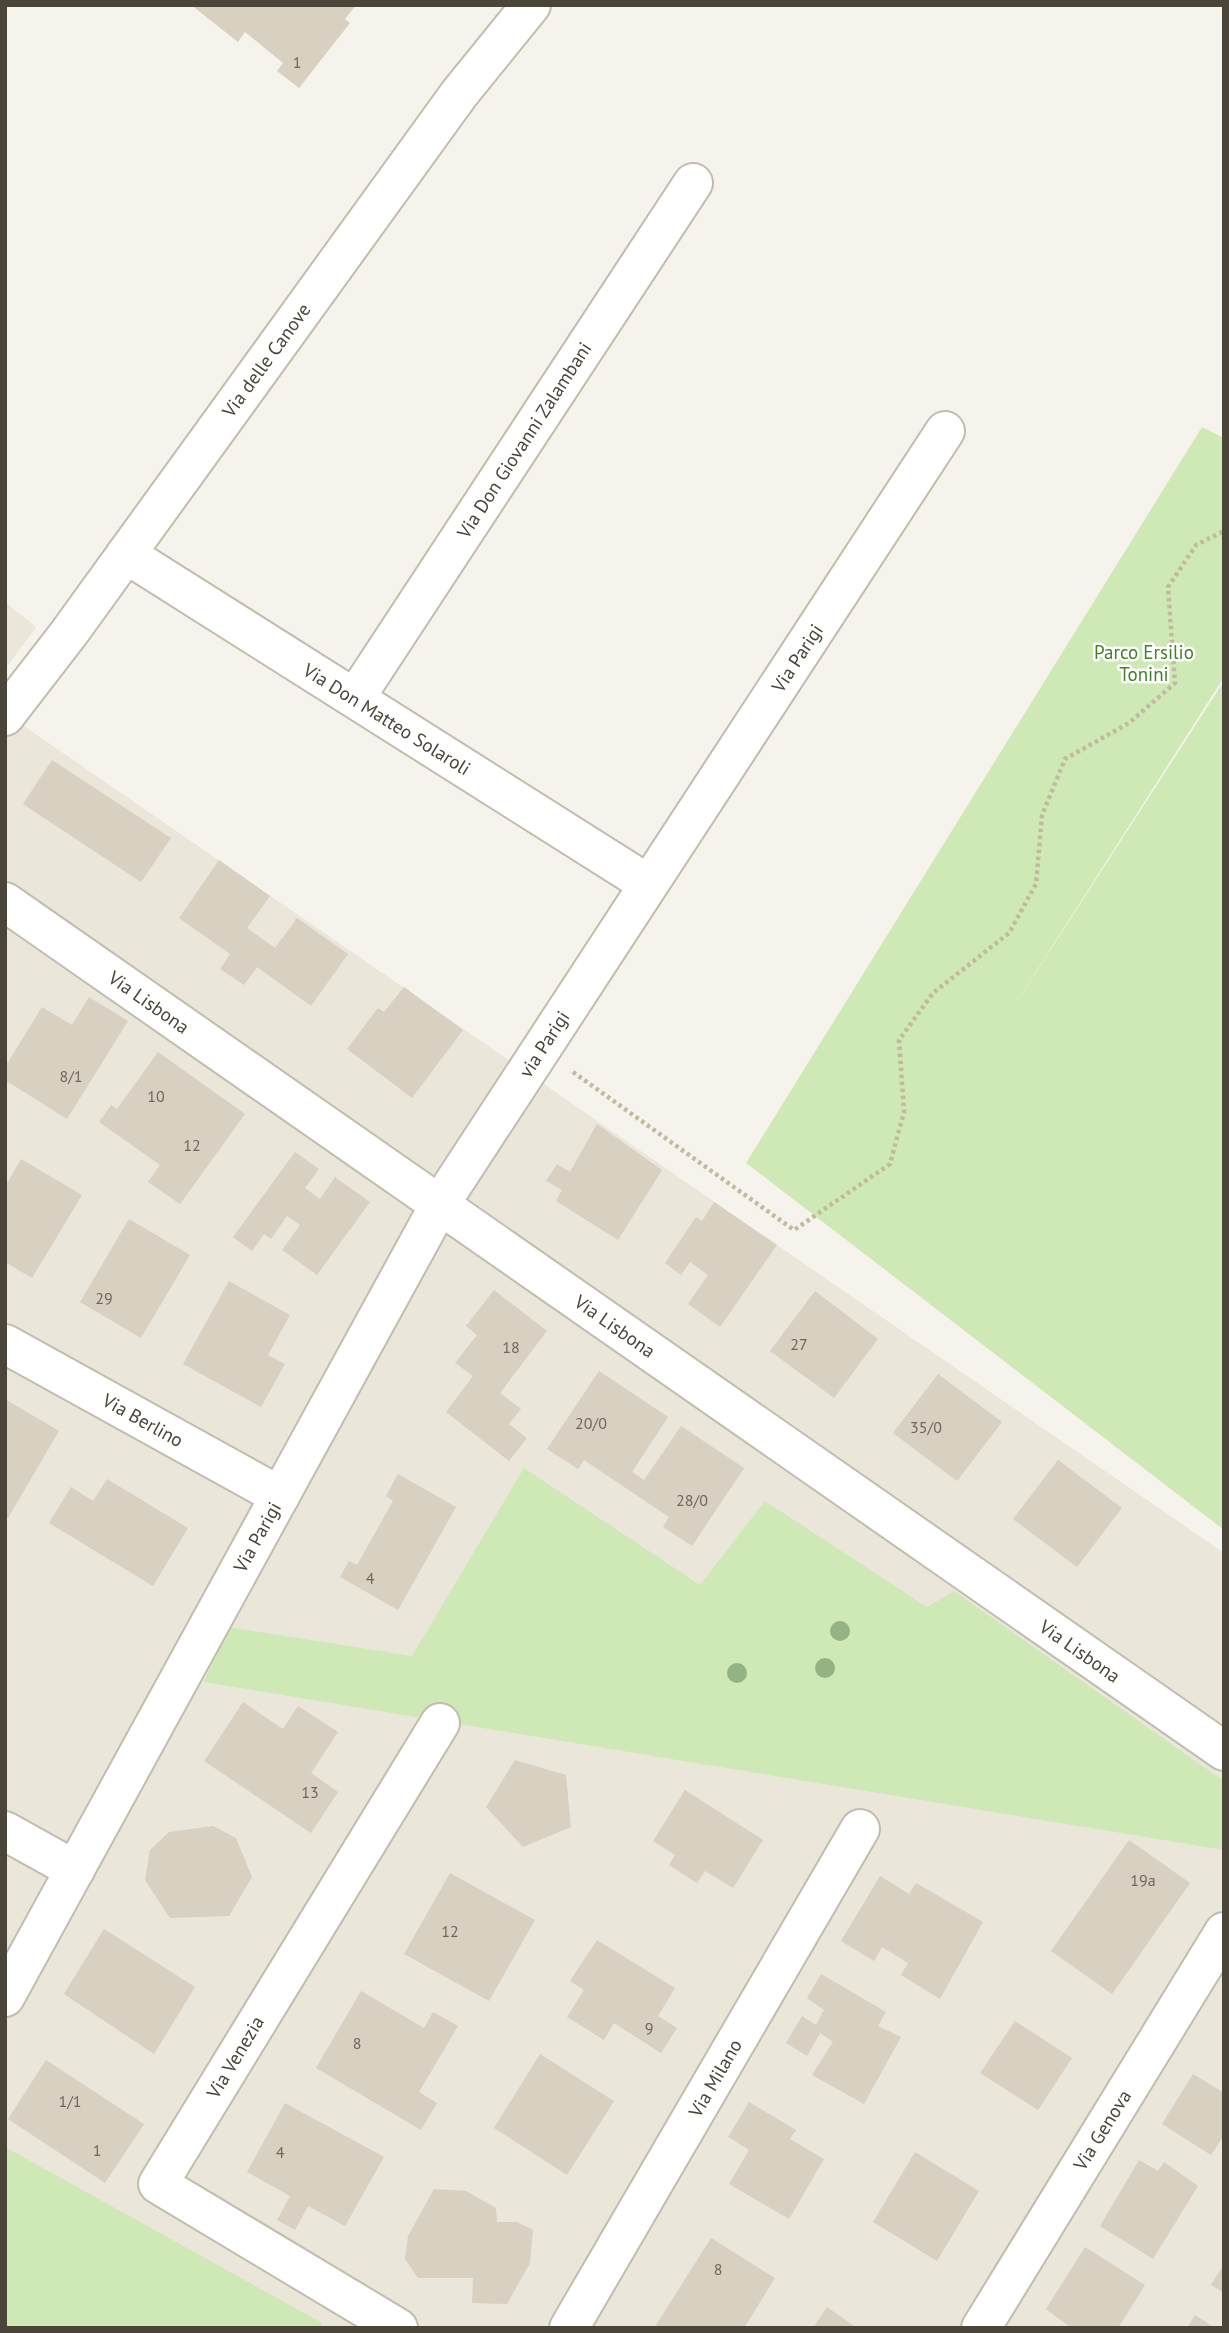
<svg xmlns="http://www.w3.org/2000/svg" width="1229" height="2333" viewBox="0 0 1229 2333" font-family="'PT Sans',sans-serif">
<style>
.residential{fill:#eae6da}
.green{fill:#cee9b6}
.building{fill:#d8d0c1}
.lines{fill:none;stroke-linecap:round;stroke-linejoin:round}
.street-casing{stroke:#c2bcae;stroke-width:42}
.path{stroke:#c3b99f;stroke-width:4.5;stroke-dasharray:3.5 3.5;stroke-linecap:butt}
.street{stroke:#fff;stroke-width:38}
.tree{fill:#95b382}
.labels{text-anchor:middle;stroke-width:5;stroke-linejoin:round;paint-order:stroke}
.number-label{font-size:16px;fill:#6e685b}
.street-label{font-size:19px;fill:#4b4539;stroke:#fff}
.park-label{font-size:19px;fill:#457e2b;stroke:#fff}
</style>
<rect width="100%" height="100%" fill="#f6f3ec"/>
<g class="residential">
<polygon points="5,602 36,627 5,669"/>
<polygon points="5,713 1224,1553 1224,2328 5,2328"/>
</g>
<g class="green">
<polygon points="1202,427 1224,438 1224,677 1009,1014 1224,681 1224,1530 746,1163"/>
<polygon points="524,1468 700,1585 765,1501 927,1607 954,1591 1224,1781 1224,1850 204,1682 228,1627 412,1656"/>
<polygon points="5,2147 322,2323 320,2328 5,2328"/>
</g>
<g class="building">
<polygon points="191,5 356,5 345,19 350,23 299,88 277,71 283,63 245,32 238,42"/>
<polygon points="52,760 171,838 141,882 23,804"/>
<polygon points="219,860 270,896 247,928 275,948 297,918 348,954 311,1006 257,967 244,985 220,969 230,954 179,918"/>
<polygon points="404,987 463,1030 412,1098 347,1049 378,1008 384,1012"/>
<polygon points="89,997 128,1021 67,1119 5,1080 5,1067 42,1007 72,1025"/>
<polygon points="158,1052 245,1114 180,1204 148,1182 160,1165 99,1122 111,1105 117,1109"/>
<polygon points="597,1124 662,1170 618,1240 556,1201 562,1190 546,1181 557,1164 570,1172"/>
<polygon points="295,1152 319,1169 305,1188 320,1199 335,1177 370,1202 317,1275 282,1250 300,1225 287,1216 271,1239 264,1234 252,1251 233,1237"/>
<polygon points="21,1159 82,1195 32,1278 5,1262 5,1187"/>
<polygon points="714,1202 777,1245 720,1327 688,1304 708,1275 690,1262 681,1275 665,1263 696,1217 702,1221"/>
<polygon points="129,1219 190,1255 141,1338 80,1302"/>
<polygon points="229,1281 290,1315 268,1355 285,1364 261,1407 183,1364"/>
<polygon points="494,1290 547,1331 500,1393 521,1409 509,1424 527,1438 509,1461 446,1412 473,1376 455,1363 477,1335 466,1326"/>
<polygon points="815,1291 878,1339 834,1398 770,1351"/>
<polygon points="599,1371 668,1417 632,1472 644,1480 681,1426 744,1468 692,1546 663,1527 669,1517 584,1460 578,1469 547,1449"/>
<polygon points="938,1374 1002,1422 957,1481 893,1433"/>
<polygon points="5,1399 59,1431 8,1518 5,1516"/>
<polygon points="1058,1460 1122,1508 1077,1567 1013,1519"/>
<polygon points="398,1474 456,1507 398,1610 340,1577 349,1561 357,1565 393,1501 386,1496"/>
<polygon points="107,1479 188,1528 153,1586 49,1523 71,1487 93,1501"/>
<polygon points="243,1702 283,1729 298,1706 338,1732 311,1773 338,1792 311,1833 204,1761"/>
<polygon points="515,1760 566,1775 571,1827 523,1847 486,1807"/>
<polygon points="685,1790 763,1840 733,1888 705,1871 697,1883 669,1865 675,1855 653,1841"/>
<polygon points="213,1826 236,1838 252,1877 229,1916 170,1918 145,1880 150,1850 169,1832"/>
<polygon points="1129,1840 1190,1883 1112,1994 1051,1951"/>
<polygon points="450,1873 535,1920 489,2001 404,1954"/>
<polygon points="880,1876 909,1894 916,1883 983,1922 940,1999 901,1975 908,1963 882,1947 874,1961 841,1941"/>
<polygon points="104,1929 195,1987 154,2054 64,1994"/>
<polygon points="597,1940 675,1988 658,2016 677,2028 661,2053 614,2023 604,2040 567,2017 584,1990 570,1981"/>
<polygon points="821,1974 886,2012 878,2026 901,2037 864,2104 812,2075 833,2042 820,2033 807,2056 786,2043 802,2016 816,2025 824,2010 807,1998"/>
<polygon points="361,1991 424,2028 433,2012 458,2026 419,2092 437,2103 421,2130 316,2068"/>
<polygon points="1015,2021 1072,2058 1038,2110 980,2073"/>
<polygon points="540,2054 614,2101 567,2175 494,2128"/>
<polygon points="46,2060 144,2124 105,2183 8,2119"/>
<polygon points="1193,2074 1224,2093 1224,2135 1211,2155 1162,2124"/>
<polygon points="749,2102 796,2130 790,2139 824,2159 789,2219 729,2184 749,2150 728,2137"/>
<polygon points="285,2103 384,2157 345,2226 308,2206 295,2230 277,2220 290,2196 247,2172"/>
<polygon points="915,2152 979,2191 937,2261 873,2222"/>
<polygon points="1139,2160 1158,2171 1164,2162 1198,2186 1153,2259 1100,2226"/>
<polygon points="434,2189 466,2191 496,2208 497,2222 517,2222 533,2230 530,2263 507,2304 472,2303 473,2278 418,2278 405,2259 408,2236"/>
<polygon points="711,2238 775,2278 744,2328 660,2328 656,2325"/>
<polygon points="1085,2247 1145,2285 1118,2328 1071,2328 1046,2309"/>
<polygon points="1224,2264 1224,2293 1211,2285"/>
<polygon points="827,2307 857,2328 813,2328"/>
<polygon points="1195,2315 1215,2328 1187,2328"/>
</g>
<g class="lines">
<g class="street-casing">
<g id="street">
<polyline points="126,554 648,884"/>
<polyline points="355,698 693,183"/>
<polyline points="5,716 69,633 459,94 531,5"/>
<polyline points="5,902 1224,1751"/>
<polyline points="5,1344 280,1496"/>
<polyline points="5,1831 75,1870"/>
<polyline points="5,1997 440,1204 945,431"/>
<polyline points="398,2328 158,2184 440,1723"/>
<polyline points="569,2328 860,1829"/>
<polyline points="981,2328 1224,1932"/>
</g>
</g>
<polyline class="path" points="573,1072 794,1230 890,1164 904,1112 899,1040 933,993 1009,933 1036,884 1042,815 1065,759 1129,723 1175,683 1168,587 1196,545 1224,531"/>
<use href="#street" class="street"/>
</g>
<g class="tree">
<circle cx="840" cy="1631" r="10"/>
<circle cx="825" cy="1668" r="10"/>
<circle cx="737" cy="1673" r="10"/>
</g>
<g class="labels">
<g class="number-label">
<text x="297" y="68">1</text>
<text x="71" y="1082">8/1</text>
<text x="156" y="1102">10</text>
<text x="192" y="1151">12</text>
<text x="104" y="1304">29</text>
<text x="799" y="1350">27</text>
<text x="511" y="1353">18</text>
<text x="591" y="1429">20/0</text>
<text x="926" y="1433">35/0</text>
<text x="692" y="1506">28/0</text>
<text x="370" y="1584">4</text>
<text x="310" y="1798">13</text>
<text x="1143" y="1886">19a</text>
<text x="450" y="1937">12</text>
<text x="649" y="2034">9</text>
<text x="357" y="2049">8</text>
<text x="70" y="2107">1/1</text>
<text x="97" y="2156">1</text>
<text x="280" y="2158">4</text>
<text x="718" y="2275">8</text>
</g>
<g class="street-label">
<text transform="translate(266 360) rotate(-54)" y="7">Via delle Canove</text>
<text transform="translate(524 440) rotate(-57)" y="7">Via Don Giovanni Zalambani</text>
<text transform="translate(797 658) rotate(-57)" y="7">Via Parigi</text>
<text transform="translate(387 719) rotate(32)" y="7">Via Don Matteo Solaroli</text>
<text transform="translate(149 1002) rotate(35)" y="7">Via Lisbona</text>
<text transform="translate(544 1044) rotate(-57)" y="7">via Parigi</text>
<text transform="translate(615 1326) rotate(35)" y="7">Via Lisbona</text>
<text transform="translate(143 1420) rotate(29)" y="7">Via Berlino</text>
<text transform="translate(257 1537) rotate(-61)" y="7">Via Parigi</text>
<text transform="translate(1080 1651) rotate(35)" y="7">Via Lisbona</text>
<text transform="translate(235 2057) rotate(-59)" y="7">Via Venezia</text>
<text transform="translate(715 2078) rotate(-60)" y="7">Via Milano</text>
<text transform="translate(1102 2130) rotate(-58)" y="7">Via Genova</text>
</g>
<g class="park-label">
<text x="1144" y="659">Parco Ersilio<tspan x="1144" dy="22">Tonini</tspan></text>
</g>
</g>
<rect width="1229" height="2333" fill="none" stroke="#4b4539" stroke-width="14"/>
</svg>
